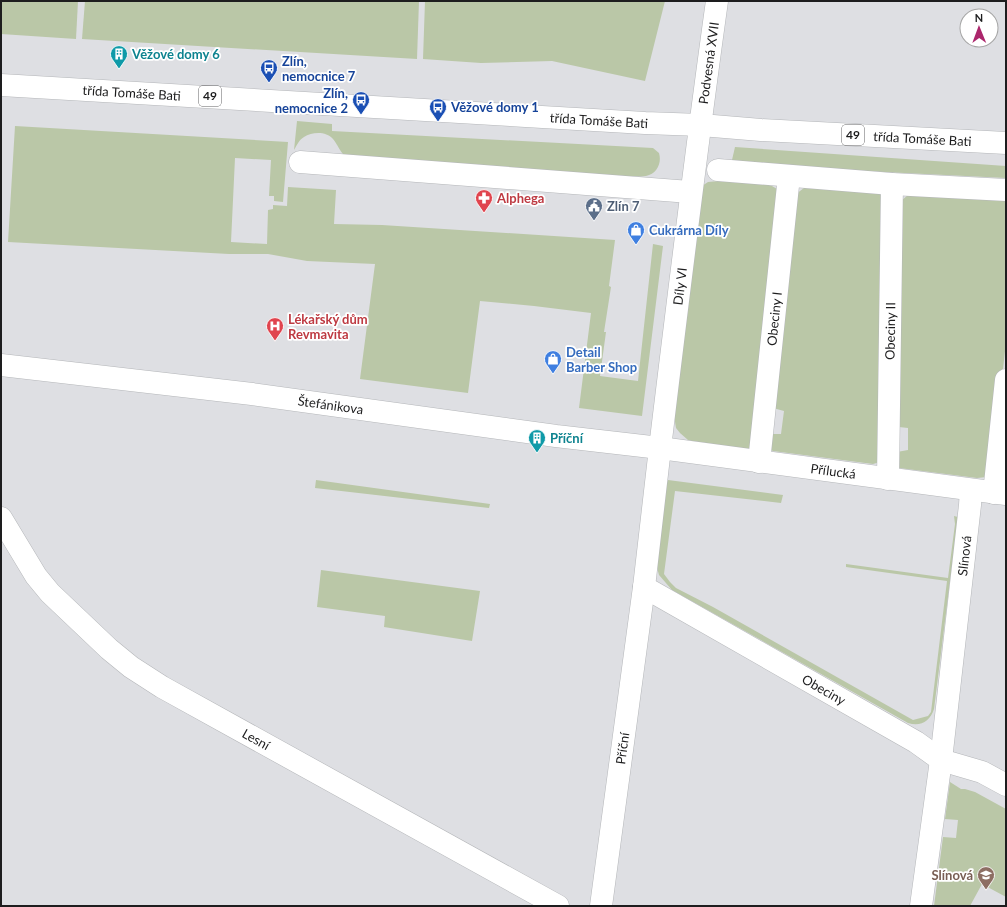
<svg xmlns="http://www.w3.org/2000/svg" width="1007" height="907" viewBox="0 0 1007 907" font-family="Lato,sans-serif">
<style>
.green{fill:#bac7a7}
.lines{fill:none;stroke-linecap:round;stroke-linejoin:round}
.minor-casing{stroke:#b4b6b9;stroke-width:23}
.tertiary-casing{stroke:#b4b6b9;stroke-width:23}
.primary-casing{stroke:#b4b6b9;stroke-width:23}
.minor{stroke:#fff;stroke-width:22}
.tertiary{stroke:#fff;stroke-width:22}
.primary{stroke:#fff;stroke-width:22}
.labels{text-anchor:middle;stroke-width:3.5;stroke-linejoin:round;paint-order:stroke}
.shield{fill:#fff;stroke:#616162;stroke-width:1}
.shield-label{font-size:12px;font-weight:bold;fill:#1d1d1e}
.culture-label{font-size:13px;font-weight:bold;fill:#0d838f;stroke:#fff;text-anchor:start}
.transit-label{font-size:13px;font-weight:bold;fill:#164399;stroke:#fff;text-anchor:start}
.street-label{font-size:13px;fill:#1d1d1e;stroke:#fff}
.health-label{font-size:13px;font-weight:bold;fill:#be3a42;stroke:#fff;text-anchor:start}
.service-label{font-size:13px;font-weight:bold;fill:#4e5e75;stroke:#fff;text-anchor:start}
.shop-label{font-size:13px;font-weight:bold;fill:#366cbe;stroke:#fff;text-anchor:start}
.education-label{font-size:13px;font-weight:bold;fill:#785e54;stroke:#fff;text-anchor:end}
</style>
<rect width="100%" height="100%" fill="#dedfe3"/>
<g class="green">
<polygon points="1,1 78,1 76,39 1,34"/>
<polygon points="85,1 419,1 417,59 82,39"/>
<polygon points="425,1 665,1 645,81 552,61 481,63 423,59"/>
<path d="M297,121L332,124V131L653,148L659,153C662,163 657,174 646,176C641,177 635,176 629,176V184L346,157C340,152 338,145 333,139C326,131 312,132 304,137C299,140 297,145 294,150Z"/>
<polygon points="15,126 288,142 283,202 274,201 274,196 269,196 271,160 235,158 231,242 267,244 268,210 273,209 273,205 287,206 288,187 336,190 334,224 382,225 615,240 609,286 611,287 604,332 606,332 600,376 638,381 653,244 663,246 642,416 579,408 591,313 534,306 480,301 468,393 360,379 375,264 307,261 268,254 229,254 8,242"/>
<polygon points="735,147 1006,166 1006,178 743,165 737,164 732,160"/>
<path d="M719,181C735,182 769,179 779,191L752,448L748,449L692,441L688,440L680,433L676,428L673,409L702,186L708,182Z"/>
<polygon points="804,188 877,192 881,195 880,462 873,464 773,451 769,449 771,434 781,434 784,411 773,408 796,194"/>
<polygon points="908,195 1006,199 1006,342 992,471 987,477 977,478 899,468 895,465 897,452 908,450 908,428 899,427 901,201"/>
<polygon points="316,480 490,504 489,508 315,488"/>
<path d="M668,480L783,495L781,503L675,491L664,574L670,582L676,588L713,607L913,720L928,716L931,712L947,581L846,567V564L948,578L955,524L954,516L958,517L934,709C930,721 921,727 908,723L672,590L659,575L656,564L665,485Z"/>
<polygon points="321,570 480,591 472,641 384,627 385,616 317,607"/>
<polygon points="950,782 961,789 965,789 975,792 1006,809 1006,897 982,884 970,906 934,906 943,837 956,838 958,820 945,819"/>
</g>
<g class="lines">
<g class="minor-casing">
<g id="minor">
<polyline points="300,162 690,192"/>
<polyline points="718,170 892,184 1006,190"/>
<path id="s1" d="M759,462L789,176"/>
<path id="s2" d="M888,479L892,184"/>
<polyline points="994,493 1006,380"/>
<path id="s3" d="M1,518L36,576L50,593L109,649L131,667L162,687L558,906"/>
<path id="s4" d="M644,587L916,742L941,760L982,772L1006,785"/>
<path id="s5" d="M601,906L644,587L660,448"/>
<path id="s6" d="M921,906L941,760L970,505L971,490"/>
</g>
</g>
<g class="tertiary-casing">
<g id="tertiary">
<path id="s7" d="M1,365L252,394L556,436L660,448L1006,494"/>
<path id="s8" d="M660,448C678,299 696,150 717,1"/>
</g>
</g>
<g class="primary-casing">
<g id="primary">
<path id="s9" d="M1,85L645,123L701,125L761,130L1006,143"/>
</g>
</g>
<use href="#minor" class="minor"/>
<use href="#tertiary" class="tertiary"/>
<use href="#primary" class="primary"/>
</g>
<defs>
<g id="building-pin" transform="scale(0.9)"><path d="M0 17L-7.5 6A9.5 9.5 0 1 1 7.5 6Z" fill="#0f9aa8" stroke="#fff"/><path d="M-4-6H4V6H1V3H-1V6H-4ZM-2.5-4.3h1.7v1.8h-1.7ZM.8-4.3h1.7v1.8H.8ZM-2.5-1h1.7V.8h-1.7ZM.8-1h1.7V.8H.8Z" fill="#fff"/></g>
<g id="bus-pin" transform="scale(0.9)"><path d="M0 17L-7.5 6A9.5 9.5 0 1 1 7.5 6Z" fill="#1a4fb4" stroke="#fff"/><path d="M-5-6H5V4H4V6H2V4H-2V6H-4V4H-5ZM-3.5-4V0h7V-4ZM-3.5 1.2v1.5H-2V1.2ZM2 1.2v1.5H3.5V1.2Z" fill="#fff"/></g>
<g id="pharmacy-pin" transform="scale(0.9)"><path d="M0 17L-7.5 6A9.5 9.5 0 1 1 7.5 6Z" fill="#e0444e" stroke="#fff"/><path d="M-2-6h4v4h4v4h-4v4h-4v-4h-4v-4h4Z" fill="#fff"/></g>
<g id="civic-pin" transform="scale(0.9)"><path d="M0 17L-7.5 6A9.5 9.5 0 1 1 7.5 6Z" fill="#5c6f8a" stroke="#fff"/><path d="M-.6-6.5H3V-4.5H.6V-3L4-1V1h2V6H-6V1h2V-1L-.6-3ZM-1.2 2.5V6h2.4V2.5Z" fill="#fff"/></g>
<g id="shop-pin" transform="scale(0.9)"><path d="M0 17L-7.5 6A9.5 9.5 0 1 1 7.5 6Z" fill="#3f7fe0" stroke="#fff"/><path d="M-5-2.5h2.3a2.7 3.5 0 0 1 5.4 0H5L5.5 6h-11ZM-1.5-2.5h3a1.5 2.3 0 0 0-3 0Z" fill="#fff"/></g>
<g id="hospital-pin" transform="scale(0.9)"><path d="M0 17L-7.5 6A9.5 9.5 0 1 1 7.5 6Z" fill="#e0444e" stroke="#fff"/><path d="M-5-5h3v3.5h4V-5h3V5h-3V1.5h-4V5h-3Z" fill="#fff"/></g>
<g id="school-pin" transform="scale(0.9)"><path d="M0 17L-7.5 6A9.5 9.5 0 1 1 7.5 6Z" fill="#8d6e63" stroke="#fff"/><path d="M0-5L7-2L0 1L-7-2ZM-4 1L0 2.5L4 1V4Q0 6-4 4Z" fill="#fff"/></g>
</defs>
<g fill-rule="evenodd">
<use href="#building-pin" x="119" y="54"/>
<use href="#bus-pin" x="269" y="68"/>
<use href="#bus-pin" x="361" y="100"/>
<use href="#bus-pin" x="438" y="107"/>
<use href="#pharmacy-pin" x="484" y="198"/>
<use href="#civic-pin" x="594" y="206"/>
<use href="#shop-pin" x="636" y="230"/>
<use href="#hospital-pin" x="275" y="326"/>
<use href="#shop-pin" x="553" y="359"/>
<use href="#building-pin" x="537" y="438"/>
<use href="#school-pin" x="986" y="875"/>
</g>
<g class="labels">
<g class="shield">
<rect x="199" y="86" width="22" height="20" rx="3"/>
<rect x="842" y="125" width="22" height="20" rx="3"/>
</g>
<g class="shield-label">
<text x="210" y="100">49</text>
<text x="853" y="139">49</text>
</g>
<g class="culture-label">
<text x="132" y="59">Věžové domy 6</text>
<text x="550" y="443">Příční</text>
</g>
<g class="transit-label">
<text x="282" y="66">Zlín,<tspan x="282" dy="15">nemocnice 7</tspan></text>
<text x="348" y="98" text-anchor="end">Zlín,<tspan x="348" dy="15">nemocnice 2</tspan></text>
<text x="451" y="112">Věžové domy 1</text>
</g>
<g class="street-label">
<text dy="5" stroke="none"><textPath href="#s8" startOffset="388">Podvesná XVII</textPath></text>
<text dy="5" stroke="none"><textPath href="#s9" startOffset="131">třída Tomáše Bati</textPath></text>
<text dy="5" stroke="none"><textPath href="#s9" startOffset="599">třída Tomáše Bati</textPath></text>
<text dy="5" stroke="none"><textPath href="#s9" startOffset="923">třída Tomáše Bati</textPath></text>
<text dy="5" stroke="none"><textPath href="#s8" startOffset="163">Díly VI</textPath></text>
<text dy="5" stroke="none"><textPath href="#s1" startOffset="144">Obeciny I</textPath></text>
<text dy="5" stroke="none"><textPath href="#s2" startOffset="148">Obeciny II</textPath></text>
<text dy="5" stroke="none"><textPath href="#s7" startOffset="332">Štefánikova</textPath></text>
<text dy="5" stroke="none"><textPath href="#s7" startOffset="839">Přílucká</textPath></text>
<text dy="5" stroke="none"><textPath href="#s6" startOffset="353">Slínová</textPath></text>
<text dy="5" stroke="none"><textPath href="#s4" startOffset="207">Obeciny</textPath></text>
<text dy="5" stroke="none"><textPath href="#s3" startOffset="344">Lesní</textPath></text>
<text dy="5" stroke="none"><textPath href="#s5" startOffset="159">Příční</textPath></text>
</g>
<g class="health-label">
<text x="497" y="203">Alphega</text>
<text x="288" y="324">Lékařský dům<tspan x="288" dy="15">Revmavita</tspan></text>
</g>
<g class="service-label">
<text x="607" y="211">Zlín 7</text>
</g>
<g class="shop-label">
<text x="649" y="235">Cukrárna Díly</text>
<text x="566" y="357">Detail<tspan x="566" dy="15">Barber Shop</tspan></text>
</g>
<g class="education-label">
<text x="973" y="880">Slínová</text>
</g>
</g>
<rect width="1007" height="907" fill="none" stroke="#1d1d1e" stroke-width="4"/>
<g transform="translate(979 28) rotate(359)"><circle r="19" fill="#ffffff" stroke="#a5a5a5"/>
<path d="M0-3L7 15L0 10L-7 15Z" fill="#ac266c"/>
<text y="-6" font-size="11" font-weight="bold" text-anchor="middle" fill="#1d1d1e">N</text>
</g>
</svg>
